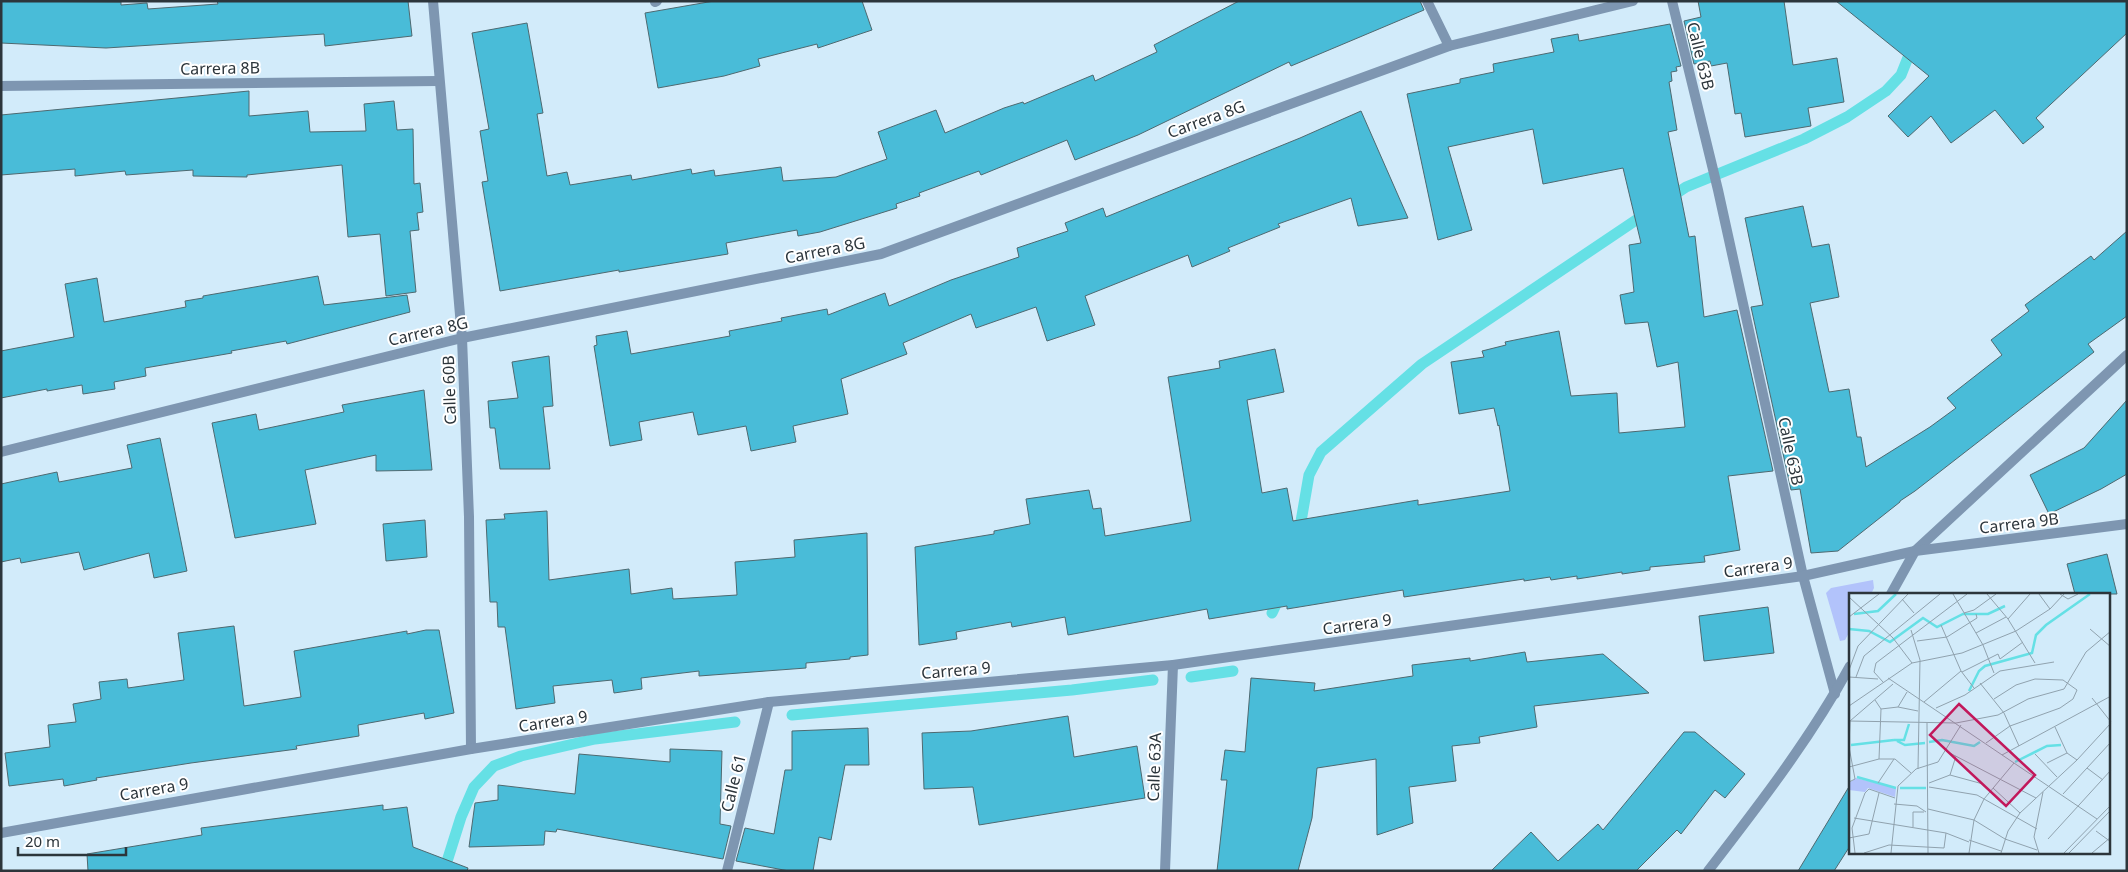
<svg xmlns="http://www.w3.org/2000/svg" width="2128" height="872" viewBox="0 0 2128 872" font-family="'Noto Sans',sans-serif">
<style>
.green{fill:#b2c3fb}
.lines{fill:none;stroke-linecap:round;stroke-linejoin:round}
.stream{stroke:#65e0e5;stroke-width:11}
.building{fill:#49bcd8;stroke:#4e6970}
.street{stroke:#7e96b1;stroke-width:10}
.labels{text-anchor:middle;stroke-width:4;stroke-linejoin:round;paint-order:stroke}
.street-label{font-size:16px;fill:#2c353b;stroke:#fff}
.inset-river{fill:none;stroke:#65e0e5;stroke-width:2.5}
.inset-road{fill:none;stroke:#90a2ae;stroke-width:1}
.view{fill:#c2185b;fill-opacity:0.15;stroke:#c2185b;stroke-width:2.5}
.inset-edge{fill:none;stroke:#2c353b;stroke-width:2.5}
</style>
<rect width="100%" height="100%" fill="#d2ebfa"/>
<polygon class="green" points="1873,580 1874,588 1871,594 1850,594 1850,631 1845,640 1840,641 1826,593 1831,588"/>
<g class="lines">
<g class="stream">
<polyline points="1668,199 1686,187 1804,139 1847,117 1886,91 1901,75 1913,45"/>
<polyline points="1299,533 1309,475 1321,452 1422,364 1648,212"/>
<polyline points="1272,613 1281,594"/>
<polyline points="1191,677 1233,671"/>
<polyline points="792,715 1072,690 1153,680"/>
<polyline points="444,871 461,817 474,787 494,766 521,756 595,739 735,722"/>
</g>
</g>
<g class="building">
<polygon points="1,1 121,2 121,5 147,3 148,9 218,4 217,1 408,1 412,36 325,46 324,34 106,48 1,43"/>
<polygon points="714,1 862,1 872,30 818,48 817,44 758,59 760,66 724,76 658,88 645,13"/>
<polygon points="1239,1 1420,1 1424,10 1291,66 1289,62 1138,135 1075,160 1067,140 981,175 979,171 919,193 920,196 896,204 897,208 820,232 798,236 797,230 726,243 728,254 619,272 619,270 500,291 482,182 488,181 480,131 489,129 472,33 527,23 543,113 537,114 547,176 567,172 570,185 631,175 632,180 691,169 692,174 714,170 715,176 781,167 783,181 836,177 887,159 878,132 936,110 945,133 1004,108 1023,102 1024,104 1093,75 1095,81 1157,52 1154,45"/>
<polygon points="1698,1 1784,1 1793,65 1837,58 1844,102 1808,108 1811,126 1745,137 1741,113 1735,114 1727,63 1711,66 1710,61 1694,64 1684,21 1701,17"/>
<polygon points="1836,1 2127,1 2127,33 2036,118 2044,127 2023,144 1995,110 1951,143 1931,116 1908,137 1888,116 1929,76"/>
<polygon points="1670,24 1681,66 1676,67 1677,71 1671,72 1672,81 1669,82 1677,130 1668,132 1689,237 1695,236 1704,317 1737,310 1773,471 1728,476 1740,550 1704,556 1705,562 1650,567 1650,570 1622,574 1622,572 1577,579 1577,576 1551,580 1550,577 1524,581 1524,579 1404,597 1403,590 1287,609 1287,606 1209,619 1207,609 1068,635 1065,617 1012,627 1011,622 956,632 957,639 919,645 915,547 994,534 994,531 1030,524 1026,499 1089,490 1093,509 1101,508 1105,536 1191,521 1168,377 1220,368 1219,361 1275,349 1284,392 1247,400 1262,493 1287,488 1293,521 1418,500 1418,505 1510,491 1499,425 1498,426 1494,408 1459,414 1451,362 1484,357 1482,351 1506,345 1505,342 1559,331 1571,396 1617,393 1619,433 1685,427 1678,362 1657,367 1648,322 1625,324 1620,295 1634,292 1629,245 1641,243 1623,168 1543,184 1533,129 1448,147 1472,230 1438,240 1407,94 1460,83 1460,79 1494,72 1493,64 1554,52 1551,39 1578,34 1579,41"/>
<polygon points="249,91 249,116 308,111 310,132 366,131 364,104 394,101 397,130 413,129 414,184 420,183 423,212 417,213 419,230 410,231 416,292 386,296 380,234 348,237 342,165 247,175 247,177 193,176 193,170 126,175 125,171 75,176 75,169 1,175 1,115"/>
<polygon points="1361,111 1408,218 1358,226 1351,198 1278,224 1280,227 1228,248 1230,251 1192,267 1188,255 1085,296 1095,325 1047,341 1036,307 976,328 971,314 903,343 907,354 841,379 848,414 793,426 796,442 751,451 746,426 698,435 693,412 639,422 642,440 610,446 594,346 597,345 596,336 627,331 631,354 730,336 729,331 782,321 781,318 827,309 828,315 885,293 889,306 951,280 1019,257 1017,248 1068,231 1065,223 1103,208 1106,217 1300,138"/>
<polygon points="1803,206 1812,247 1829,244 1839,297 1810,303 1829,392 1849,389 1857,437 1861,437 1866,467 1930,427 1956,408 1947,398 2002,355 1991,340 2029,311 2025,305 2091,256 2094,260 2127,231 2127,316 2088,344 2094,352 1915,491 1900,501 1900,502 1838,551 1811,553 1800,489 1791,490 1751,307 1763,305 1745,218"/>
<polygon points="318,276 324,305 407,295 410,312 287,344 286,341 231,351 232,353 145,368 146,376 114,382 115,389 83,394 82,385 47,391 47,389 1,398 1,351 74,337 65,284 97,278 104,322 186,307 185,301 203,298 203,296"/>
<polygon points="549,356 553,406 543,407 550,469 500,469 495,428 490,428 488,401 518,398 512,362"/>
<polygon points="424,390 432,470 376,471 376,455 305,470 316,524 235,538 212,423 256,414 259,430 344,412 342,405"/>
<polygon points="2127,400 2127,474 2101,489 2049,514 2030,475 2084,448"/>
<polygon points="160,438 187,571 154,578 149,553 84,570 79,552 21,563 20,558 1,562 1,484 57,472 59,482 132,468 127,445"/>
<polygon points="547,511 549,580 629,569 631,594 672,588 673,599 737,595 735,562 795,557 794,540 867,533 868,655 850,657 850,659 806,663 806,668 699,676 699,671 641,678 642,689 614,693 612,680 553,686 555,703 516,709 505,627 498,627 497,602 490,602 486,520 505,519 504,514"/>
<polygon points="425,520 427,557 386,561 383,524"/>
<polygon points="2107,554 2117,594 2075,594 2067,564"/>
<polygon points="1768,607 1774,653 1704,661 1699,616"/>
<polygon points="234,626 244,706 301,697 294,651 407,631 407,634 426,630 439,630 454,713 425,719 424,713 358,725 359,736 296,746 297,749 191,763 96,778 97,780 64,786 63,779 9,786 5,753 50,747 48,725 76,722 73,704 101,699 99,682 127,679 128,688 184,680 178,633"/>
<polygon points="1525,652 1527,662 1603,654 1649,693 1534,706 1537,727 1479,737 1480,743 1452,746 1456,781 1409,787 1413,823 1377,835 1376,759 1317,768 1312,818 1298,871 1217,871 1227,780 1221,780 1225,750 1245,752 1251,678 1315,683 1314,691 1413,676 1412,665 1470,658 1470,661"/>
<polygon points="1068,716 1074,757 1137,746 1145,798 979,825 973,787 924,789 922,733 971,731"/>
<polygon points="868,728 869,765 845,765 831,840 819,837 813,871 789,871 736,861 745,828 774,834 785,770 792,770 792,731"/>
<polygon points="1684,732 1695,732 1745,774 1725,798 1715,790 1681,834 1677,830 1636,871 1491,871 1531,832 1558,861 1598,824 1603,830"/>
<polygon points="670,749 722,751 720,824 731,826 723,859 557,829 556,832 545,831 544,845 469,847 475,803 498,800 498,785 575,794 579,754 670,762"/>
<polygon points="1850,785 1850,846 1834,871 1798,871"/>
<polygon points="383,805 383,810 407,807 413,847 468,868 467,871 88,871 87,854 202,835 201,828"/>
</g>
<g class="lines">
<g class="street">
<polyline points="433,1 462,338 469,517 471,749"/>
<polyline points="1427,1 1449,46"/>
<polyline points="1672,1 1718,190 1803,576 1835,694"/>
<polyline points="655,2 657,1"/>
<polyline points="1,86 438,81"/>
<polyline points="1,452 462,338 881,254 1449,46 1633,1"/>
<polyline points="1891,594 1915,551 2127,355"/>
<polyline points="1,833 471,749 769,702 1173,665 1803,576 1915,551 2127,524"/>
<polyline points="727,871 769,702"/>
<polyline points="1165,871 1173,665"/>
<path d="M1708,871C1759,805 1810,739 1850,666"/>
</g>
</g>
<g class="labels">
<g class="street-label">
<text transform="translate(1701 56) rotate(76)" y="6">Calle 63B</text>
<text transform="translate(220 68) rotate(-1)" y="6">Carrera 8B</text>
<text transform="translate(1206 119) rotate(-20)" y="6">Carrera 8G</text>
<text transform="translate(825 250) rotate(-11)" y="6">Carrera 8G</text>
<text transform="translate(428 331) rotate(-13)" y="6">Carrera 8G</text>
<text transform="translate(449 390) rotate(-92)" y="6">Calle 60B</text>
<text transform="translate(1791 451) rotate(78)" y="6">Calle 63B</text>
<text transform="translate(2019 523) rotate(-7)" y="6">Carrera 9B</text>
<text transform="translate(1758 567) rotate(-8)" y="6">Carrera 9</text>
<text transform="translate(1357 624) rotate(-8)" y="6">Carrera 9</text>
<text transform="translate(956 670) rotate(-5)" y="6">Carrera 9</text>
<text transform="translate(553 721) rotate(-9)" y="6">Carrera 9</text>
<text transform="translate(1154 767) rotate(-88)" y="6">Calle 63A</text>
<text transform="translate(733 783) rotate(-76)" y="6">Calle 61</text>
<text transform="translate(154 789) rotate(-10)" y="6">Carrera 9</text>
</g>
</g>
<g transform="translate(1849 593)">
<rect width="261" height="261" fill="#d2ebfa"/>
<path d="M7,185L47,195L46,204L19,195L16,199L0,197V190Z" fill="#b2c3fb"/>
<path class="inset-river" d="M5,21L29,18L47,1M0,36L20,38L41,49L74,25L88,34L114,21H139L156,13M120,98L130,78L136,73L183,60L187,42L197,32L241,1M45,147H55L60,131M48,148L56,152L76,150M80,149L93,147L125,153L131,149M2,152L45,147M166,169L198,153L212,152M8,184L47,195M51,195H77"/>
<path class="inset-road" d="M104,1L134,52L145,80M138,1L159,26L186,70M190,1L201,16M211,1L219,6L229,1M0,4L44,45L63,70M53,6L65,20M115,20L125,17L147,1M0,24L30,1M159,26L181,1M92,32L112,78L125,95M241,36L262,54M62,37L71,67L69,176M127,40L157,24M68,48L98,44L128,25L127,21M0,77L9,53L59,1M113,79L149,61L151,66L174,49M0,84L29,86M7,84L15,63L91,1M39,85L248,226M34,89L25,79L27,70L118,1M131,90L155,120L170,153M243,105L262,129M26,107L32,116L30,166M75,109L112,78M0,113L63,70L113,60L167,38L201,16L215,1M49,114L58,99M87,115L116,102L151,78L205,69M32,116L49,114L69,118M0,128L107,130L149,122L179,106L215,96L237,59L262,38M78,130L79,260M206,134L218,160L228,167M137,150L161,133L211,115L224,106L228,97L214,87L186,86L167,92L145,106M97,158L187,205M186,161L208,184M153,162L262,103M198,170L218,160M0,174L30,166H46L62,180M238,175L254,187M101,182L107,163M0,189L6,186L0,154L1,128L44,91M29,190L45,166M80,190L101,182L134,191M80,194L128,202L188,236M144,195L171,220M214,201L262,149M45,211L68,213L77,219M79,216L125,227L156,246L188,257M5,225L97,240L120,249M64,234V219H75M247,238L262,249M0,245L20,241L30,200M199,246L262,177M120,247L152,258M6,260L3,235L16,200L20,196L46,205M15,260L40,252L95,255L97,240M42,260L49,193L67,176L89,169L112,132M120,260L125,227L135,206L165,170M152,260L159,238L171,220L228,167L262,130M190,260L185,244L194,199M215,260L262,212M220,260L262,217M243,260L262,244"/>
<path class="view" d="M110,111L186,182L157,213L81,142Z"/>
<rect width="261" height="261" class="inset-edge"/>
</g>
<rect width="2128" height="872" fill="none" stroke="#2c353b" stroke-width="5"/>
<path d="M18 847v8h108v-8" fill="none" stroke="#2c353b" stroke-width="2.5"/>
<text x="25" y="847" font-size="15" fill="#2c353b" stroke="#ffffff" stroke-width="4" paint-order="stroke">20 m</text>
</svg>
